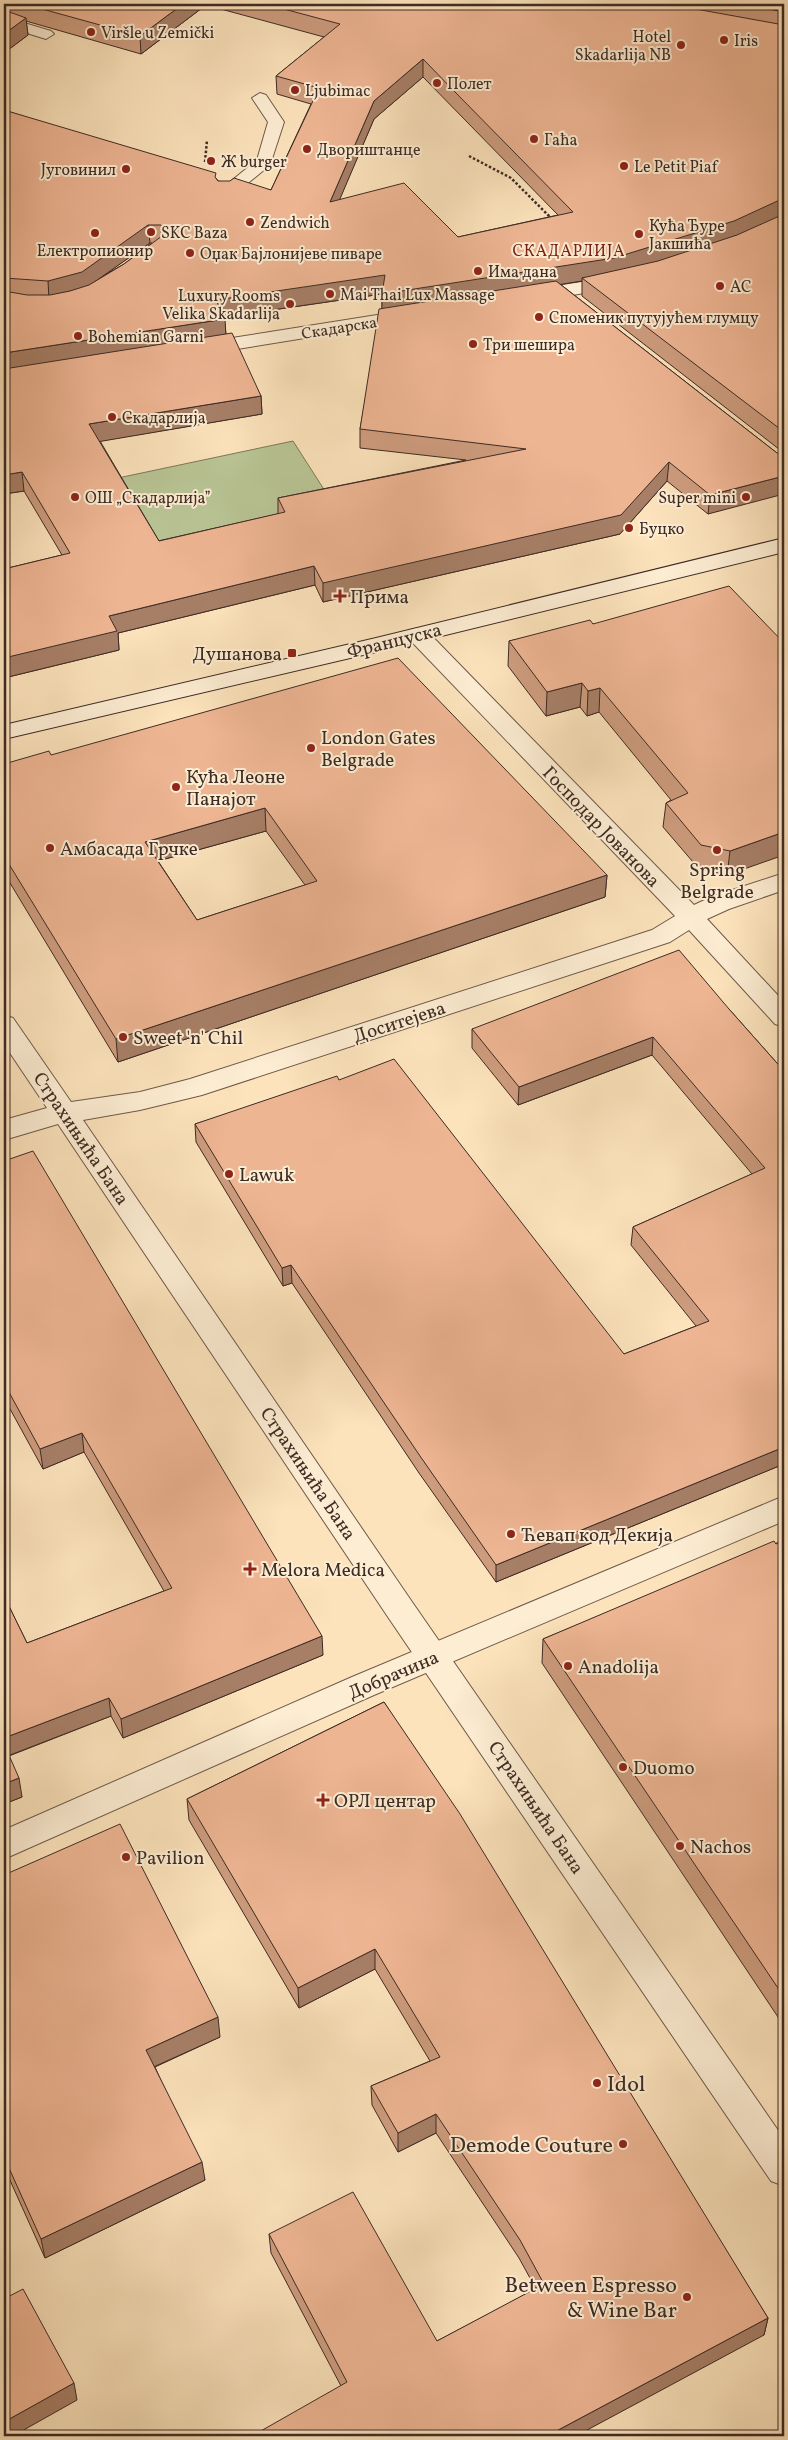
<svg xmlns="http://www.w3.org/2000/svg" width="788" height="2440" viewBox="0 0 788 2440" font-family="Vollkorn,serif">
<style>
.green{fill:#b9c595;stroke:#7c785c}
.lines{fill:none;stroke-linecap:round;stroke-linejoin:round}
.service-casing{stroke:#6e594a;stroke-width:2}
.pedestrian-casing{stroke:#6e594a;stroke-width:2}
.minor-casing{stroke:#6e594a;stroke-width:2}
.tertiary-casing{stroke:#6e594a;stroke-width:2}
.secondary-casing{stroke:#3e2b24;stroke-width:2}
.path{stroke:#3e2b24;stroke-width:2.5;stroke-dasharray:2.5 2;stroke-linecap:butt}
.service{fill:#fdedd3;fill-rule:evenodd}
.pedestrian{fill:#fdedd3;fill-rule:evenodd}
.minor{fill:#fdedd3;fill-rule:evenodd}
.tertiary{fill:#fdedd3;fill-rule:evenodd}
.secondary{fill:#fdedd3;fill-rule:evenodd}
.wall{fill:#cd9c7e;stroke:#3e2b24;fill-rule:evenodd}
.shaded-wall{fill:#a77f67;stroke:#3e2b24}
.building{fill:#eeb593;stroke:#3e2b24;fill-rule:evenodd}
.poi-dot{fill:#8f2418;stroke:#fdedd3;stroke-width:2}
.labels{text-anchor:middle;stroke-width:4;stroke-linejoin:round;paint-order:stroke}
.far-poi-label{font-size:16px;fill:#3e2b24;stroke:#fdedd3;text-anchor:start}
.far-neighbourhood-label{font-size:16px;letter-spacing:1px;fill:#7a1f14;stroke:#fdedd3}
.far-street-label{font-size:16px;fill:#3e2b24;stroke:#fdedd3}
.poi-label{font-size:19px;fill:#3e2b24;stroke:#fdedd3;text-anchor:start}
.street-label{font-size:19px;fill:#3e2b24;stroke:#fdedd3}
.near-poi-label{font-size:22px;fill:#3e2b24;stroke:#fdedd3;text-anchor:end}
</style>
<rect width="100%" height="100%" fill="#fce3bc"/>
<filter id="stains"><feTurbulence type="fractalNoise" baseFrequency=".004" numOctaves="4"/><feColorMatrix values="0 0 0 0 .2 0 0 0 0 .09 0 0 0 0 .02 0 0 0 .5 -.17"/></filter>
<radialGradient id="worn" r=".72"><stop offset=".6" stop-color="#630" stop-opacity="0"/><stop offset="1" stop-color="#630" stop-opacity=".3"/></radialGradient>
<polygon class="green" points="293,441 332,502 153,542 118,478"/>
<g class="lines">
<g class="service-casing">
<g id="service">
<polygon points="4,17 51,31 54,34 46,39 4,26"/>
<polygon points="260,93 266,95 284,122 270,165 231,197 219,197 217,194 219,191 257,160 268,122 252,98"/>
</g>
</g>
<g class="pedestrian-casing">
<g id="pedestrian">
<polygon points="619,276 626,278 629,282 626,286 531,302 524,300 521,296 524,292 531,290"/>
<polygon points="415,309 422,311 425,315 422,319 200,355 193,353 190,349 193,345 200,343"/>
</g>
</g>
<g class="minor-casing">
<polygon id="minor" points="418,628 426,630 694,905 711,897 784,873 784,890 729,909 707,919 784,1002 784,1027 775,1024 689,930 670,942 202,1095 140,1110 83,1120 410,1599 784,2139 784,2186 771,2181 388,1617 58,1124 4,1140 4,1120 47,1108 4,1044 4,1015 13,1018 71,1102 140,1092 190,1079 652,930 675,916 410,640 407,635 410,630"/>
</g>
<g class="tertiary-casing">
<polygon id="tertiary" points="784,1496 784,1521 374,1695 4,1859 4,1830 352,1677"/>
</g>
<g class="secondary-casing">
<polygon id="secondary" points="784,538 784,552 376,652 4,739 4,725 376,638"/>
</g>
<g class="path">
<polyline points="469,156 511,178 552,219"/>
<polyline points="205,162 207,140"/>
</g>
<use href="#service" class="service"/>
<use href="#pedestrian" class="pedestrian"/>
<use href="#minor" class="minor"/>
<use href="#tertiary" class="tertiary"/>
<use href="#secondary" class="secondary"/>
</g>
<g class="wall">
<path d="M4,4H784V453L582,296V281L560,284L777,453L708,514L667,481L620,534L323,602L315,585L118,633L119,650L4,678V569L62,555L24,491L4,494V110L216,178L218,181L271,190L311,104L277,94L276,76L324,37L206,5L141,54L26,21L28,35L4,53ZM423,77L558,215L458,237L339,200L374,119ZM150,243H152L124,264L101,277ZM382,294V309L360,429V448L466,460L278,498V514L159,541L100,441L262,414L261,396L226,334L224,317Z"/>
<polygon points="593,624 784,643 727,875 699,869 663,827 666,803 671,800 599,712 587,716 580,707 546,716 508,666 509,641"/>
<path d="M51,755L607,875L605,897L118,1062L4,873V764ZM266,831L305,885L197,920L158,861Z"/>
<polygon points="729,1009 784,1071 784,1464 496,1582 419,1473 292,1283 283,1286 196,1142 195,1124 339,1080 624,1354 696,1326 631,1245 633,1227 752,1174 652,1055 518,1105 472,1048 472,1029"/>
<polygon points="4,1161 323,1655 123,1738 111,1716 9,1756 22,1797 4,1804 4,1596 27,1643 164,1591 84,1452 43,1469 4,1398"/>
<polygon points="784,1540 784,2026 542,1663 543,1639"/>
<polygon points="384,1702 768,2318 764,2335 341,2386 271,2253 269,2234 437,2341 536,2289 519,2258 436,2133 398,2152 372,2105 371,2086 430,2061 375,1969 299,2008 189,1820 187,1799"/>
<polygon points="4,1875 220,2037 155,2067 205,2180 45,2258 4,2167"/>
</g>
<g class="shaded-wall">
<polygon points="183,4 206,4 206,5 141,54 140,36"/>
<polygon points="26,18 28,35 4,53 4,34"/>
<polygon points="423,59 423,77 374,119 331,220 330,202 374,101"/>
<polygon points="784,198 784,215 732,239 613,276 582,278 582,281 382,313 382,294 217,318 216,300"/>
<polygon points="148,225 150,243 83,290 49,300 48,281"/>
<polygon points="225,319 226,337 4,372 4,353"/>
<polygon points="261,396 262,414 91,443 89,424"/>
<polygon points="669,462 667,481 620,534 323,602 323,583"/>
<polygon points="22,472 24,491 4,494 4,475"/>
<polygon points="784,476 784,494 708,514 710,495"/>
<polygon points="314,566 315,585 118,633 119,650 4,678 4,658 109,616"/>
<polygon points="582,683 580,707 546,716 547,692"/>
<polygon points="600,688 599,712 587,716 588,691"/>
<polygon points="265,808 266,831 147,864 145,842"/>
<polygon points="784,832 784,855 727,875 730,851"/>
<polygon points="607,875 605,897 118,1062 116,1039"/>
<polygon points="653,1037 652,1055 518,1105 519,1087"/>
<polygon points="291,1265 292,1283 283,1286 282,1268"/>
<polygon points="82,1433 84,1452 43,1469 40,1449"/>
<polygon points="784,1447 784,1464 496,1582 496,1565"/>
<polygon points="322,1636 323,1655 123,1738 121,1719"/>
<polygon points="109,1698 111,1716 5,1757 4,1752 4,1738"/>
<polygon points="19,1778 22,1797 4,1804 4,1784"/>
<polygon points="375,1949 375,1969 299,2008 298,1988"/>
<polygon points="218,2017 220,2037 149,2069 146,2050"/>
<polygon points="436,2114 436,2133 398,2152 398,2133"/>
<polygon points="202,2162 205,2180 45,2258 41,2239"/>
<polygon points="768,2318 764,2335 576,2436 547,2436"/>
<polygon points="74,2383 77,2400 13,2436 4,2436 4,2422"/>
</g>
<g class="building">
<polygon points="24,4 183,4 140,36"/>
<path d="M265,4H668L784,25V198L734,221L614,258L382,294L385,275L216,300L225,319L4,353V291L27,295H50L70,291L89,285L124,264L162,236L165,230L161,225H148L82,272L48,281L4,278V110L216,173L215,177L218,181H230L234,178L271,190L319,88L276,76L340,24ZM423,59L456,93L573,212L458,237L404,183L330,202L374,101Z"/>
<polygon points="742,4 784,4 784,12"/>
<polygon points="4,10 26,18 4,34"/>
<polygon points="784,214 784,432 582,278 658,261 737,235"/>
<polygon points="556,281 777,453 784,454 784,476 710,495 669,462 621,515 323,583 314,566 109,616 117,631 4,658 4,569 70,553 22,472 4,475 4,369 232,333 261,396 89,424 159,541 285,512 278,498 526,449 360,429 379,309"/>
<polygon points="729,586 784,643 784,832 730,851 701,845 666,803 688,793 600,688 588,691 582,683 547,692 509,641 590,620 593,624"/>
<path d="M398,658L607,875L116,1039L4,856V764L49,751L51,755ZM265,808L317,881L197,920L145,842Z"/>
<polygon points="679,950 729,1009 784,1071 784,1447 496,1565 420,1456 291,1265 282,1268 195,1124 337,1076 339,1080 394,1059 624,1354 709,1321 633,1227 765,1168 653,1037 519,1087 472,1029"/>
<polygon points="33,1151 322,1636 121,1719 109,1698 4,1738 4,1596 27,1643 172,1588 82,1433 40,1449 4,1383 4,1161"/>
<polygon points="784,1540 784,1997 543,1639 774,1541 776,1544"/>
<polygon points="384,1702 460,1814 768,2318 547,2436 252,2436 347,2382 269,2234 353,2192 437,2341 544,2284 520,2240 436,2114 398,2133 371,2086 440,2057 375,1949 298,1988 187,1799"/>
<polygon points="4,1744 19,1778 4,1784"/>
<polygon points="120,1824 218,2017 146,2050 202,2162 41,2239 4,2157 4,1875"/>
<polygon points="23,2289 74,2383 4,2422 4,2299"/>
</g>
<g class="poi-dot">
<circle cx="91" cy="32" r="5"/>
<circle cx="724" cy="40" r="5"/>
<circle cx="681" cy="45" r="5"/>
<circle cx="437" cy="83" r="5"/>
<circle cx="295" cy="90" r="5"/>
<circle cx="534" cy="139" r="5"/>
<circle cx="307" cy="149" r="5"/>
<circle cx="211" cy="161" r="5"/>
<circle cx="624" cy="166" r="5"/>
<circle cx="126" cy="169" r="5"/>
<circle cx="250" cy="222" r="5"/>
<circle cx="151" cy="232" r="5"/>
<circle cx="95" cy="233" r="5"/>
<circle cx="639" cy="234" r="5"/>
<circle cx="190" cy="253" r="5"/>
<circle cx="478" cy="271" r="5"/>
<circle cx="720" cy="286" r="5"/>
<circle cx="330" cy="294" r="5"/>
<circle cx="290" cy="304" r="5"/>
<circle cx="539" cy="317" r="5"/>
<circle cx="78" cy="336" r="5"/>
<circle cx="473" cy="344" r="5"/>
<circle cx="112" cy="417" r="5"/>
<circle cx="75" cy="497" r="5"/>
<circle cx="746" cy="497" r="5"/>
<circle cx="629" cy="528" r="5"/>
<path d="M337.5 588.5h5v5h5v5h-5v5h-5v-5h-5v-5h5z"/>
<rect x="287" y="648" width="10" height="10" rx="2.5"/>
<circle cx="311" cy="748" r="5"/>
<circle cx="176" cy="787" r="5"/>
<circle cx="50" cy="848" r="5"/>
<circle cx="717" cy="850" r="5"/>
<circle cx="123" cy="1037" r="5"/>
<circle cx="229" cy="1174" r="5"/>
<circle cx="511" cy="1534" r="5"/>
<path d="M247.5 1561.5h5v5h5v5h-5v5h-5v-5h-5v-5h5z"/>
<circle cx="568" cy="1666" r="5"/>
<circle cx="623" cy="1767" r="5"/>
<path d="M320.5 1792.5h5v5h5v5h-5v5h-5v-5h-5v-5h5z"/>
<circle cx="680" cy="1846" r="5"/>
<circle cx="126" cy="1857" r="5"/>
<circle cx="597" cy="2083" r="5"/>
<circle cx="623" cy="2144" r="5"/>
<circle cx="687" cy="2297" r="5"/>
</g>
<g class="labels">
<g class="far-poi-label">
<text x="101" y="38">Viršle u Zemički</text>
<text x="671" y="42" text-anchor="end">Hotel<tspan x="671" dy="18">Skadarlija NB</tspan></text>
<text x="734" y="46">Iris</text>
<text x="447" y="89">Полет</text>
<text x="305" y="96">Ljubimac</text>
<text x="544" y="145">Гаћа</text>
<text x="317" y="155">Двориштанце</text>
<text x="221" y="167">Ж burger</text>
<text x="634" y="172">Le Petit Piaf</text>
<text x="116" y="175" text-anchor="end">Југовинил</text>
<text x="260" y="228">Zendwich</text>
<text x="649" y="231">Кућа Ђуре<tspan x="649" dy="18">Јакшића</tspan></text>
<text x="161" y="238">SKC Baza</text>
<text x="95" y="256" text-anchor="middle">Електропионир</text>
<text x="200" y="259">Оџак Бајлонијеве пиваре</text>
<text x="488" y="277">Има дана</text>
<text x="730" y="292">АС</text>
<text x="340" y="300">Mai Thai Lux Massage</text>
<text x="280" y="301" text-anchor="end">Luxury Rooms<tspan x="280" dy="18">Velika Skadarlija</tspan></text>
<text x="549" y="323">Споменик путујућем глумцу</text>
<text x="88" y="342">Bohemian Garni</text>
<text x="483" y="350">Три шешира</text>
<text x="122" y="423">Скадарлија</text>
<text x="85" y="503">ОШ „Скадарлија”</text>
<text x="736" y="503" text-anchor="end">Super mini</text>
<text x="639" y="534">Буцко</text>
</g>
<g class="far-neighbourhood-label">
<text x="569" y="256">СКАДАРЛИЈА</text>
</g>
<g class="far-street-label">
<text transform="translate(339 327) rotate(-9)" y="6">Скадарска</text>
</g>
<g class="poi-label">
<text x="350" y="603">Прима</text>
<text x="282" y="660" text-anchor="end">Душанова</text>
<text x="321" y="744">London Gates<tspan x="321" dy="22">Belgrade</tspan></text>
<text x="186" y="783">Кућа Леоне<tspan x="186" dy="22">Панајот</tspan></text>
<text x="60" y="855">Амбасада Грчке</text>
<text x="717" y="876" text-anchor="middle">Spring<tspan x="717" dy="22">Belgrade</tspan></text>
<text x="133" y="1044">Sweet 'n' Chil</text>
<text x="239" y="1181">Lawuk</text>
<text x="521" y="1541">Ћевап код Декија</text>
<text x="261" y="1576">Melora Medica</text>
<text x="578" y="1673">Anadolija</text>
<text x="633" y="1774">Duomo</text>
<text x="334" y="1807">ОРЛ центар</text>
<text x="690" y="1853">Nachos</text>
<text x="136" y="1864">Pavilion</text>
</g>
<g class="street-label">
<text transform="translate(394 640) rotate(-14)" y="7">Француска</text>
<text transform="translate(602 826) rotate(46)" y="7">Господар Јованова</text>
<text transform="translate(399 1021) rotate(-18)" y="7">Доситејева</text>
<text transform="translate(82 1138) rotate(56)" y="7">Страхињића Бана</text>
<text transform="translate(309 1473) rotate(56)" y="7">Страхињића Бана</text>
<text transform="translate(393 1674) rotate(-23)" y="7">Добрачина</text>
<text transform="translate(537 1807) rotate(56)" y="7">Страхињића Бана</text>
</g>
<g class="near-poi-label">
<text x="607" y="2091" text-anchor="start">Idol</text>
<text x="613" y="2152">Demode Couture</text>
<text x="677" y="2292">Between Espresso<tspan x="677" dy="25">&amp; Wine Bar</tspan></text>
</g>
</g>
<rect width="788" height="2440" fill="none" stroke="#fce3bc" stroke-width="20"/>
<rect x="5" y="5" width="778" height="2430" fill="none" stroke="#3e2b24" stroke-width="2.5"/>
<rect x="10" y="10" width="768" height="2420" fill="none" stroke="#3e2b24"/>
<rect width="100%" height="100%" filter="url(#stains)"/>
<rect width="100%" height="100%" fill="url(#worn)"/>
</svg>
